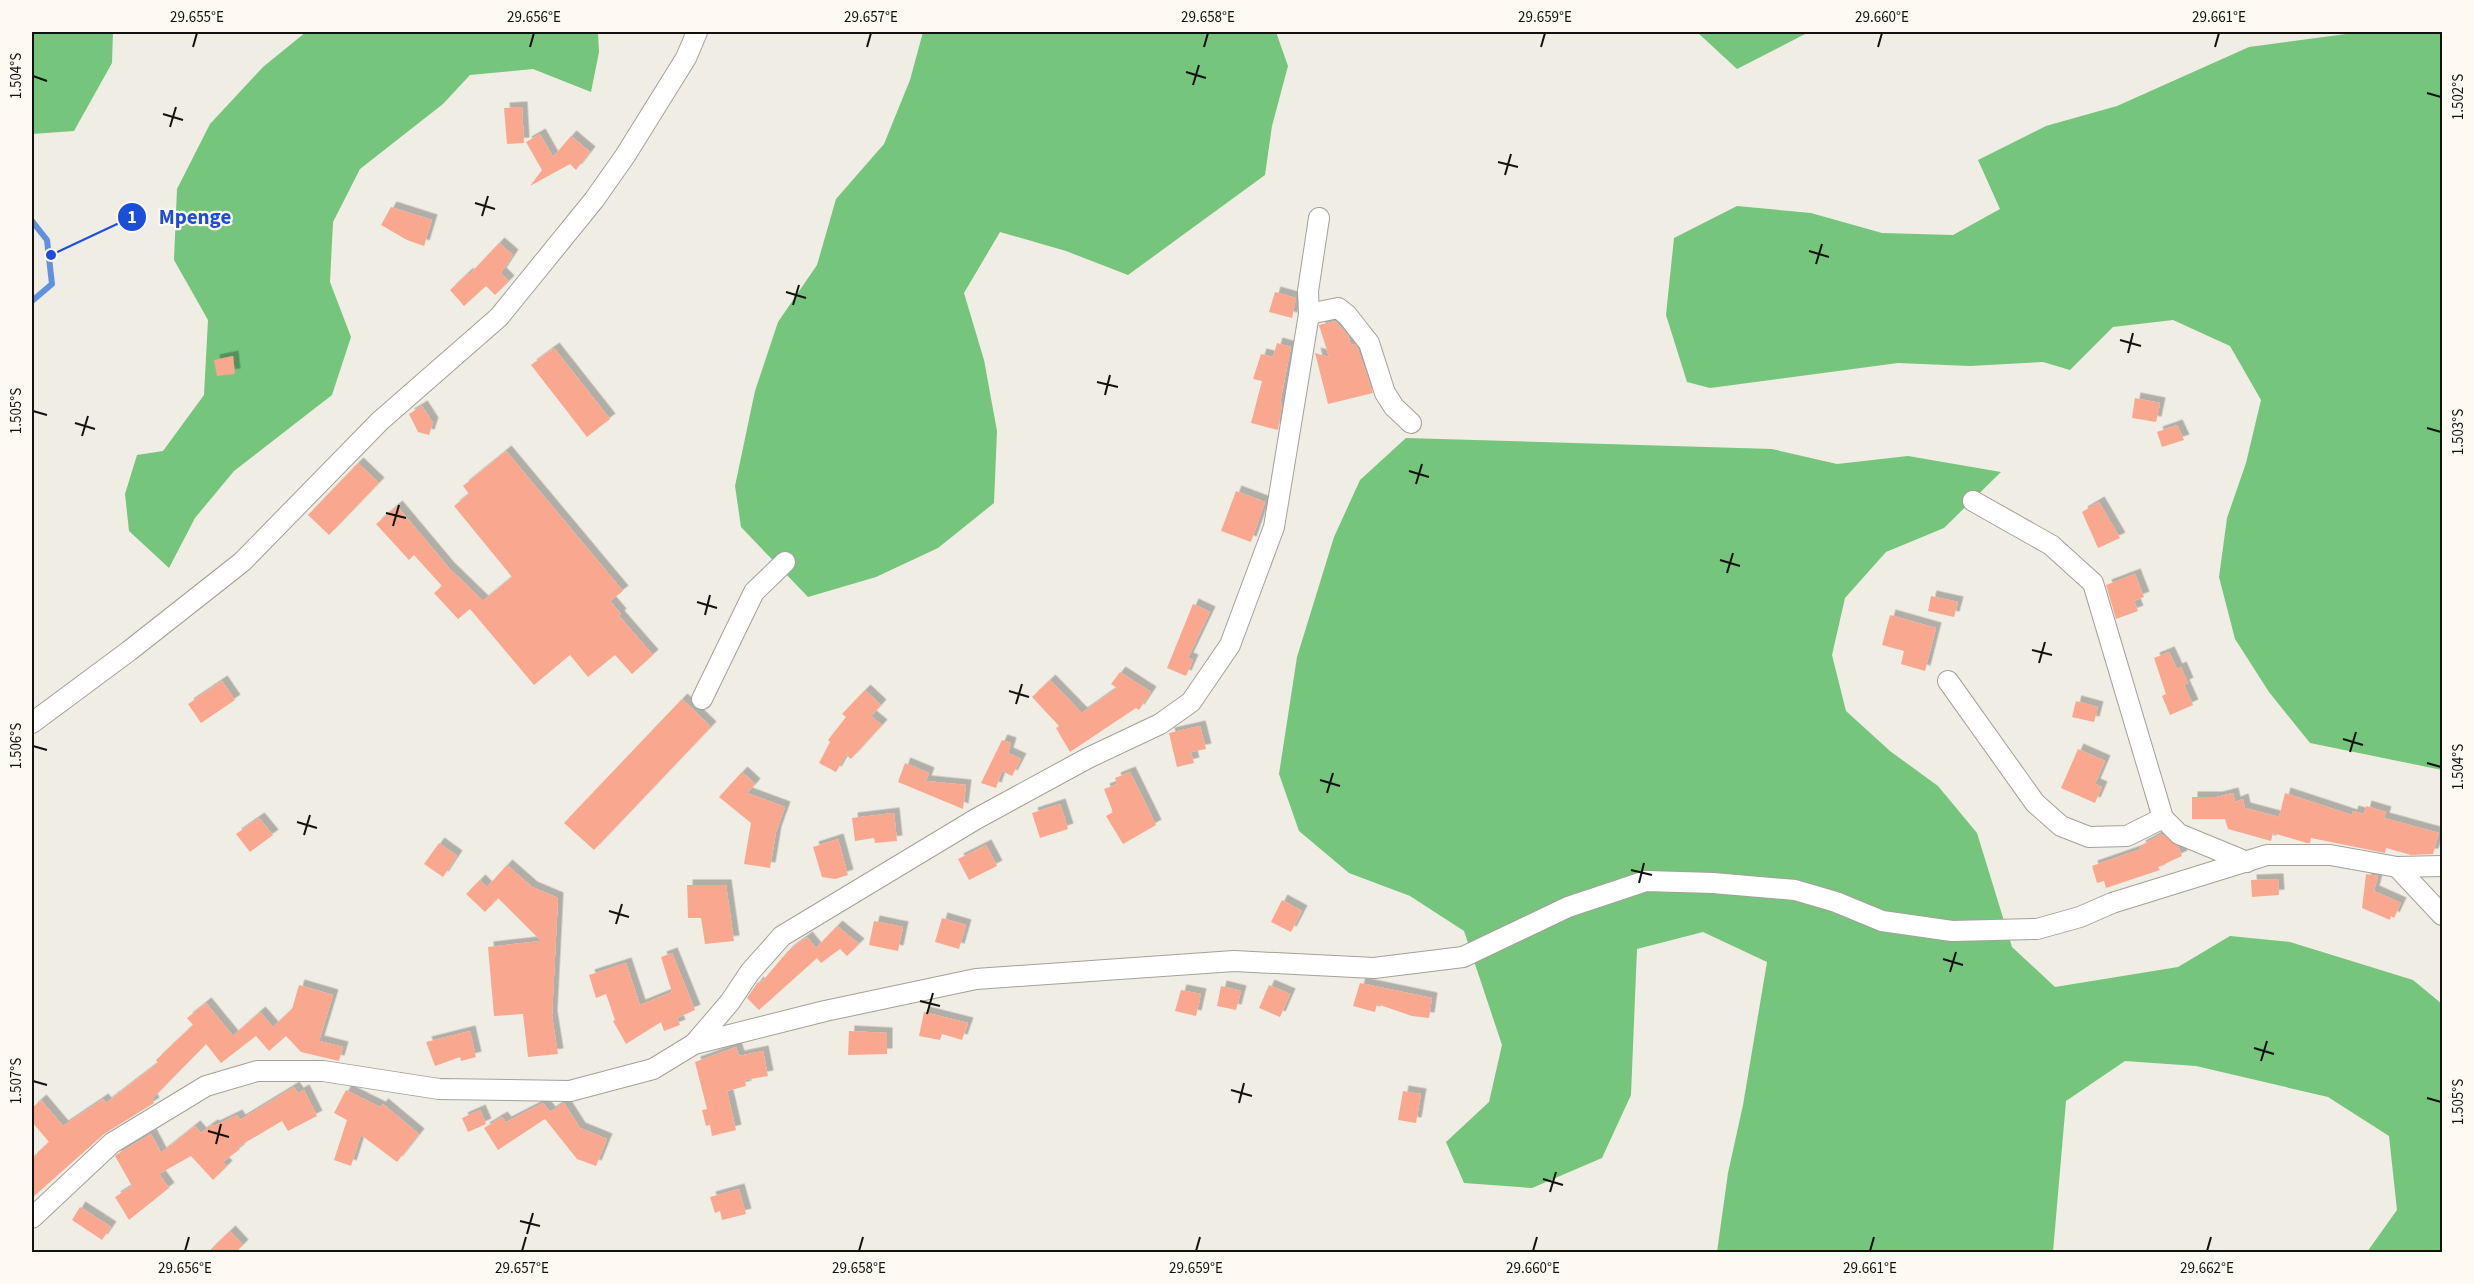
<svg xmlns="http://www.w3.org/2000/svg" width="2474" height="1284" viewBox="0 0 2474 1284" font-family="'Source Sans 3',sans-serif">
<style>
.forest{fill:#75c57d}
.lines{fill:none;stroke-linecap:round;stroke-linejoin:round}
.stream{stroke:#6190df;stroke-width:6}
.building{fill:#f9a88f;filter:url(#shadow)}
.minor-casing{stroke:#a4a199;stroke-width:22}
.minor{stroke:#fff;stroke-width:20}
.ticks{fill:none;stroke:#12110e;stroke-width:2}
.leader{fill:none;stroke:#1d4ed8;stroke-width:2}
.callout-dot{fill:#1d4ed8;stroke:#fefaf2;stroke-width:2}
.mark-label{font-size:18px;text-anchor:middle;font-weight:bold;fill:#fff}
.callout-label{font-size:21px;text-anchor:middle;font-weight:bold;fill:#1d4ed8;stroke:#fefaf2;stroke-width:4.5;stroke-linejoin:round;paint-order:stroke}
.neatline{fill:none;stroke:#12110e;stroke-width:2}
.ticks-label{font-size:15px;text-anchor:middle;fill:#12110e}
</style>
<defs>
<filter id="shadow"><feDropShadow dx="5.5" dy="-5.5" stdDeviation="0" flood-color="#0004"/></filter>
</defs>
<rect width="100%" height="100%" fill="#f0ede4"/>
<g class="forest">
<polygon points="32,32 113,32 112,63 74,131 32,134"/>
<polygon points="306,32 598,32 599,52 591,92 533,69 470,75 443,104 360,169 333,222 330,282 351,337 332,395 234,471 195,518 169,568 129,531 125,494 137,455 163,451 204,395 208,320 174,260 177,189 210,124 263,67"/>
<polygon points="923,32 1276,32 1288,66 1272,126 1265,175 1128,275 1066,251 1000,232 964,293 984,360 997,431 994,503 938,548 876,577 808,597 741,527 735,486 755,391 778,322 817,265 836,199 884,144 910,80"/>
<polygon points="1697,32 1809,32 1737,69"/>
<polygon points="2361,32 2442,32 2442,770 2310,743 2269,692 2235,639 2219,577 2227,518 2246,463 2261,400 2230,346 2173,320 2113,327 2070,370 2043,362 1970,366 1898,363 1710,388 1687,382 1666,315 1674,238 1737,206 1811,213 1882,233 1953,235 2000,209 1978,160 2046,126 2117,106 2249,47"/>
<polygon points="1406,438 1772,449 1837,464 1908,456 2001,472 1944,528 1886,552 1845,598 1832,655 1846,711 1890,751 1938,786 1977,833 2012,947 2055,987 2178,967 2230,936 2290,942 2413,980 2442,1004 2442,1252 2367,1252 2397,1210 2389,1136 2328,1097 2196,1066 2125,1061 2066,1101 2053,1252 1717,1252 1728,1173 1743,1105 1767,962 1703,932 1637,949 1631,1095 1602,1158 1532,1188 1464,1183 1446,1142 1489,1102 1502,1045 1464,931 1410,896 1349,873 1299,831 1279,774 1297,657 1334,537 1360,480"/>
</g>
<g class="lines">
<polyline class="stream" points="32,221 47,240 52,284 32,301"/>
</g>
<g class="building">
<polygon points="522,107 524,143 507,144 504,108"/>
<polygon points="540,134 553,157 571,136 590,152 576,170 570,164 530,186 542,170 526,142"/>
<polygon points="391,207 432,220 424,246 407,240 381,225"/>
<polygon points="499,243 513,255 501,273 509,281 495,295 486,286 464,306 450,290 468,273 469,275"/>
<polygon points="1275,292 1296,298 1292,318 1269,312"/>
<polygon points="1335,321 1348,335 1351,345 1355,344 1358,349 1373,393 1328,404 1315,353 1329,357 1319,325"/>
<polygon points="1277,343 1291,347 1280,403 1282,404 1278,430 1251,423 1262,381 1253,379 1261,354 1273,357"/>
<polygon points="554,348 610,419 587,437 531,365"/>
<polygon points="233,356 235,374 217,376 214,360"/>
<polygon points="2135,398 2160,403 2156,422 2132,418"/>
<polygon points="422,406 433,423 429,435 418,432 409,414"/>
<polygon points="2177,425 2184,440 2162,447 2157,432"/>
<polygon points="506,451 623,591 610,601 621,614 619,616 653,655 632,674 615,655 588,677 570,655 534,685 470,609 458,619 434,593 442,586 414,555 409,560 376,524 397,506 449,568 483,601 512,577 454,506 469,494 463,486"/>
<polygon points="358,463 379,483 329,535 308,515"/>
<polygon points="1236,491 1265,502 1251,542 1221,531"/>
<polygon points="2099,502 2120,538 2098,548 2082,512"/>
<polygon points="2135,574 2144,597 2134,601 2138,611 2116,619 2106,585"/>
<polygon points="1931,596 1958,602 1954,617 1928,611"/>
<polygon points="1193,604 1210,612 1188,658 1193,660 1186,676 1167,668"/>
<polygon points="1890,615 1936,628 1925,671 1901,664 1904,651 1882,645"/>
<polygon points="2169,652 2177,669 2181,667 2188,683 2184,685 2193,705 2170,715 2162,696 2166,694 2154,658"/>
<polygon points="1120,672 1151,692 1139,710 1136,708 1070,752 1056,728 1059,726 1032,697 1050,680 1082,713 1117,688 1111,684"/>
<polygon points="222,681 235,700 201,723 188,704"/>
<polygon points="865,690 881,705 871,716 882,725 851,759 846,755 836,772 819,763 830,742 828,740 846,717 842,714"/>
<polygon points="682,699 711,727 594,850 564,823"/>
<polygon points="2076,701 2098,707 2094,722 2072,717"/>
<polygon points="1200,726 1206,749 1191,752 1194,763 1177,767 1169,733"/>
<polygon points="1002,740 1011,743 1008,753 1021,759 1012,776 1002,771 996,788 981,783"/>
<polygon points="2078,749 2105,761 2095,784 2102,787 2095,803 2061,788"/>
<polygon points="905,763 929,773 926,781 966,785 963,809 898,782"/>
<polygon points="742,772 755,784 747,793 785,807 776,832 770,868 744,864 751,823 719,797"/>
<polygon points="1130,772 1156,825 1123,844 1106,816 1113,812 1104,789 1117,784 1115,778"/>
<polygon points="2233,793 2235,802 2243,799 2245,808 2279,817 2285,793 2352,815 2353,811 2364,814 2366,806 2386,812 2384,818 2439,833 2433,854 2411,855 2386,848 2385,853 2311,838 2310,843 2307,843 2273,833 2271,841 2228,829 2225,819 2192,819 2192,797 2217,797"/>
<polygon points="1060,804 1068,829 1040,838 1032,813"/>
<polygon points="894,813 897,841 875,843 874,838 855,841 852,818"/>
<polygon points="259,818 273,835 250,852 236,834"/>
<polygon points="2162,834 2178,846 2182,856 2158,867 2160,870 2106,888 2104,881 2097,883 2092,866 2141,849 2140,846"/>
<polygon points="838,839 848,875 835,879 822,877 813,847"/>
<polygon points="439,843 457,856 443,877 424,864"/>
<polygon points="986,845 997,866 969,880 958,859"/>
<polygon points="507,865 532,887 558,898 552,1016 558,1054 528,1057 523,1014 494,1016 488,947 541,941 498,898 485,912 466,894 480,880 487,887"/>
<polygon points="2366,874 2378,876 2374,891 2401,903 2394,918 2391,916 2390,920 2362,908"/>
<polygon points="2278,879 2279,895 2252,897 2251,880"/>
<polygon points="687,885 726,885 734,941 705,944 701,918 688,918"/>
<polygon points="1282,900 1302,911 1291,932 1271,922"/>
<polygon points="942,918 966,925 959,949 935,942"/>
<polygon points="874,921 903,927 898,951 869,945"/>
<polygon points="837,926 859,944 847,956 840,949 821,963 817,958 759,1010 747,998 758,982 760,984 788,951 807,937 816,948"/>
<polygon points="672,953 695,1010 677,1018 680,1025 664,1031 661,1022 626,1044 613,1021 615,1020 606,994 596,998 589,975 626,963 640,1005 672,992 661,957"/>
<polygon points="1360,983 1432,998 1429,1018 1412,1016 1377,1004 1375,1012 1353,1006"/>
<polygon points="299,985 333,995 319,1041 343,1047 339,1061 301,1052 286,1036 269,1051 256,1036 221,1063 206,1044 152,1099 154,1103 104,1134 32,1198 32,1158 49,1142 32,1122 32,1108 41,1100 63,1126 103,1099 106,1103 158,1063 156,1060 193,1025 187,1018 206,1003 233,1036 260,1012 273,1027 292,1009"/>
<polygon points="1269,985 1290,994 1280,1017 1259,1008"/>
<polygon points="1221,986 1241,991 1236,1010 1217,1006"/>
<polygon points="1181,990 1201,994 1196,1016 1175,1011"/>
<polygon points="924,1012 968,1023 962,1040 942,1034 940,1040 919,1036"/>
<polygon points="470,1031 476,1057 461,1061 460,1057 435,1066 426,1042"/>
<polygon points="849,1031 887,1033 887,1054 848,1055"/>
<polygon points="736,1047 739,1056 763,1051 768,1076 745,1080 746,1086 727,1091 736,1130 712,1136 710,1125 706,1126 702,1110 707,1109 695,1062"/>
<polygon points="294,1087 298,1093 304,1090 317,1116 288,1131 282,1121 238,1147 240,1149 223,1162 227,1166 213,1180 191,1156 159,1174 169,1188 129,1220 115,1197 132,1186 115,1156 119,1153 151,1134 161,1153 195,1126 201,1133 212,1125 214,1126 237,1115 240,1120"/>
<polygon points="346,1090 380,1107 383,1104 419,1134 397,1162 361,1135 351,1166 334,1160 347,1120 334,1113"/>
<polygon points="1403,1091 1421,1094 1416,1123 1398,1120"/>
<polygon points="543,1103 550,1112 564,1103 580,1128 607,1139 596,1166 577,1159 545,1119 498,1150 484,1128 502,1117 506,1122"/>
<polygon points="480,1110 486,1124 468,1132 462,1118"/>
<polygon points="739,1189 746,1214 722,1220 720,1211 715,1213 710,1197"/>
<polygon points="80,1207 111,1227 102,1240 72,1220"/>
<polygon points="230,1231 243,1245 236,1252 208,1252"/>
</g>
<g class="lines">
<g class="minor-casing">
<g id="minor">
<polyline points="1309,314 1338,308 1347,315 1369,343 1385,393 1394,407 1411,423"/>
<polyline points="1973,501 2051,545 2093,583 2163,818 2179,834 2247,862"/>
<polyline points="1948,681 2035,803 2061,826 2089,837 2127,836 2163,818"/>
<polyline points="702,699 754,592 785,562"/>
<polyline points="32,723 129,651 242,562 380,421 499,317 594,200 625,156 686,58 697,32"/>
<polyline points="2397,867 2442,915"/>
<polyline points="694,1044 730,1002 750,972 782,936 976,819 1088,758 1160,724 1191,702 1230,645 1274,527 1309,314 1308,291 1319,218"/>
<polyline points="32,1218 112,1143 206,1086 257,1071 323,1071 439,1089 570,1091 653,1069 694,1044 825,1011 976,979 1234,961 1374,968 1463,957 1568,907 1646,881 1713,883 1795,890 1836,902 1882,921 1952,931 2037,929 2080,917 2112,903 2267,855 2330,855 2397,867 2442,866"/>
</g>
</g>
<use href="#minor" class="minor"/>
</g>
<path class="ticks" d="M193,47L197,33M530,47L534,33M867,47L871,33M1204,47L1208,33M1541,47L1545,33M1878,47L1882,33M2215,47L2219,33M1186,72L1206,78M33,76L47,81M1193,85L1199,65M2427,93L2441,97M163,114L183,120M170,127L176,107M1498,162L1518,167M1505,175L1511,154M475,203L495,209M482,216L488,196M1809,251L1829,257M1816,264L1822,244M786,292L806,298M793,305L799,285M2120,340L2141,346M2128,353L2133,333M1097,382L1118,387M1105,395L1110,375M33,411L47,415M75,423L95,429M2427,428L2441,432M82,436L88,416M1409,471L1429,477M1416,484L1422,464M386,513L406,518M393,526L399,505M1720,560L1740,566M1727,573L1733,553M697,602L717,608M705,615L710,595M2032,650L2052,655M2039,663L2045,642M1009,691L1029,697M1016,704L1022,684M2343,739L2363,745M33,746L47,750M2350,752L2356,732M2427,763L2441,767M1320,780L1340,786M1327,793L1333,773M297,822L317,828M304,835L310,815M1631,870L1652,875M1639,883L1644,863M609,911L629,917M616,924L622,904M1943,959L1963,965M1950,972L1956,952M920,1001L940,1006M927,1014L933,993M2254,1048L2274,1054M2261,1061L2267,1041M33,1081L47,1085M1231,1090L1252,1096M2427,1098L2441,1102M1239,1103L1244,1083M208,1131L229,1137M216,1144L221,1124M1543,1179L1563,1185M1550,1192L1556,1172M520,1221L540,1226M527,1234L533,1213M185,1251L189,1237M522,1251L526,1237M859,1251L863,1237M1196,1251L1200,1237M1533,1251L1537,1237M1870,1251L1874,1237M2207,1251L2211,1237"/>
<path class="leader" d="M51 255L132 217"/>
<g class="callout-dot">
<circle cx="51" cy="255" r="6"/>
<circle cx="132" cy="217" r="15"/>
</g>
<g class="mark-label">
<text x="132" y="223">1</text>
</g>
<g class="callout-label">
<text x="195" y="224">Mpenge</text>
</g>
<rect width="2474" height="1284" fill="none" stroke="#fefaf2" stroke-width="66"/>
<rect x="33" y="33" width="2408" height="1218" class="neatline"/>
<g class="ticks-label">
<text x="197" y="22">29.655°E</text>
<text x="534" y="22">29.656°E</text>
<text x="871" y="22">29.657°E</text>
<text x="1208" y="22">29.658°E</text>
<text x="1545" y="22">29.659°E</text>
<text x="1882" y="22">29.660°E</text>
<text x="2219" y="22">29.661°E</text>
<text transform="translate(16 76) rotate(-90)" y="5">1.504°S</text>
<text transform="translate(2458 97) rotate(-90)" y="5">1.502°S</text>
<text transform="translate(16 411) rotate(-90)" y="5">1.505°S</text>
<text transform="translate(2458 432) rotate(-90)" y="5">1.503°S</text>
<text transform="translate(16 746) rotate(-90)" y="5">1.506°S</text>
<text transform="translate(2458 767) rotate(-90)" y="5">1.504°S</text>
<text transform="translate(16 1081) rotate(-90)" y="5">1.507°S</text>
<text transform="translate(2458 1102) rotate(-90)" y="5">1.505°S</text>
<text x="185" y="1273">29.656°E</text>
<text x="522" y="1273">29.657°E</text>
<text x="859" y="1273">29.658°E</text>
<text x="1196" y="1273">29.659°E</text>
<text x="1533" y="1273">29.660°E</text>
<text x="1870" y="1273">29.661°E</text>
<text x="2207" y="1273">29.662°E</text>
</g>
</svg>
